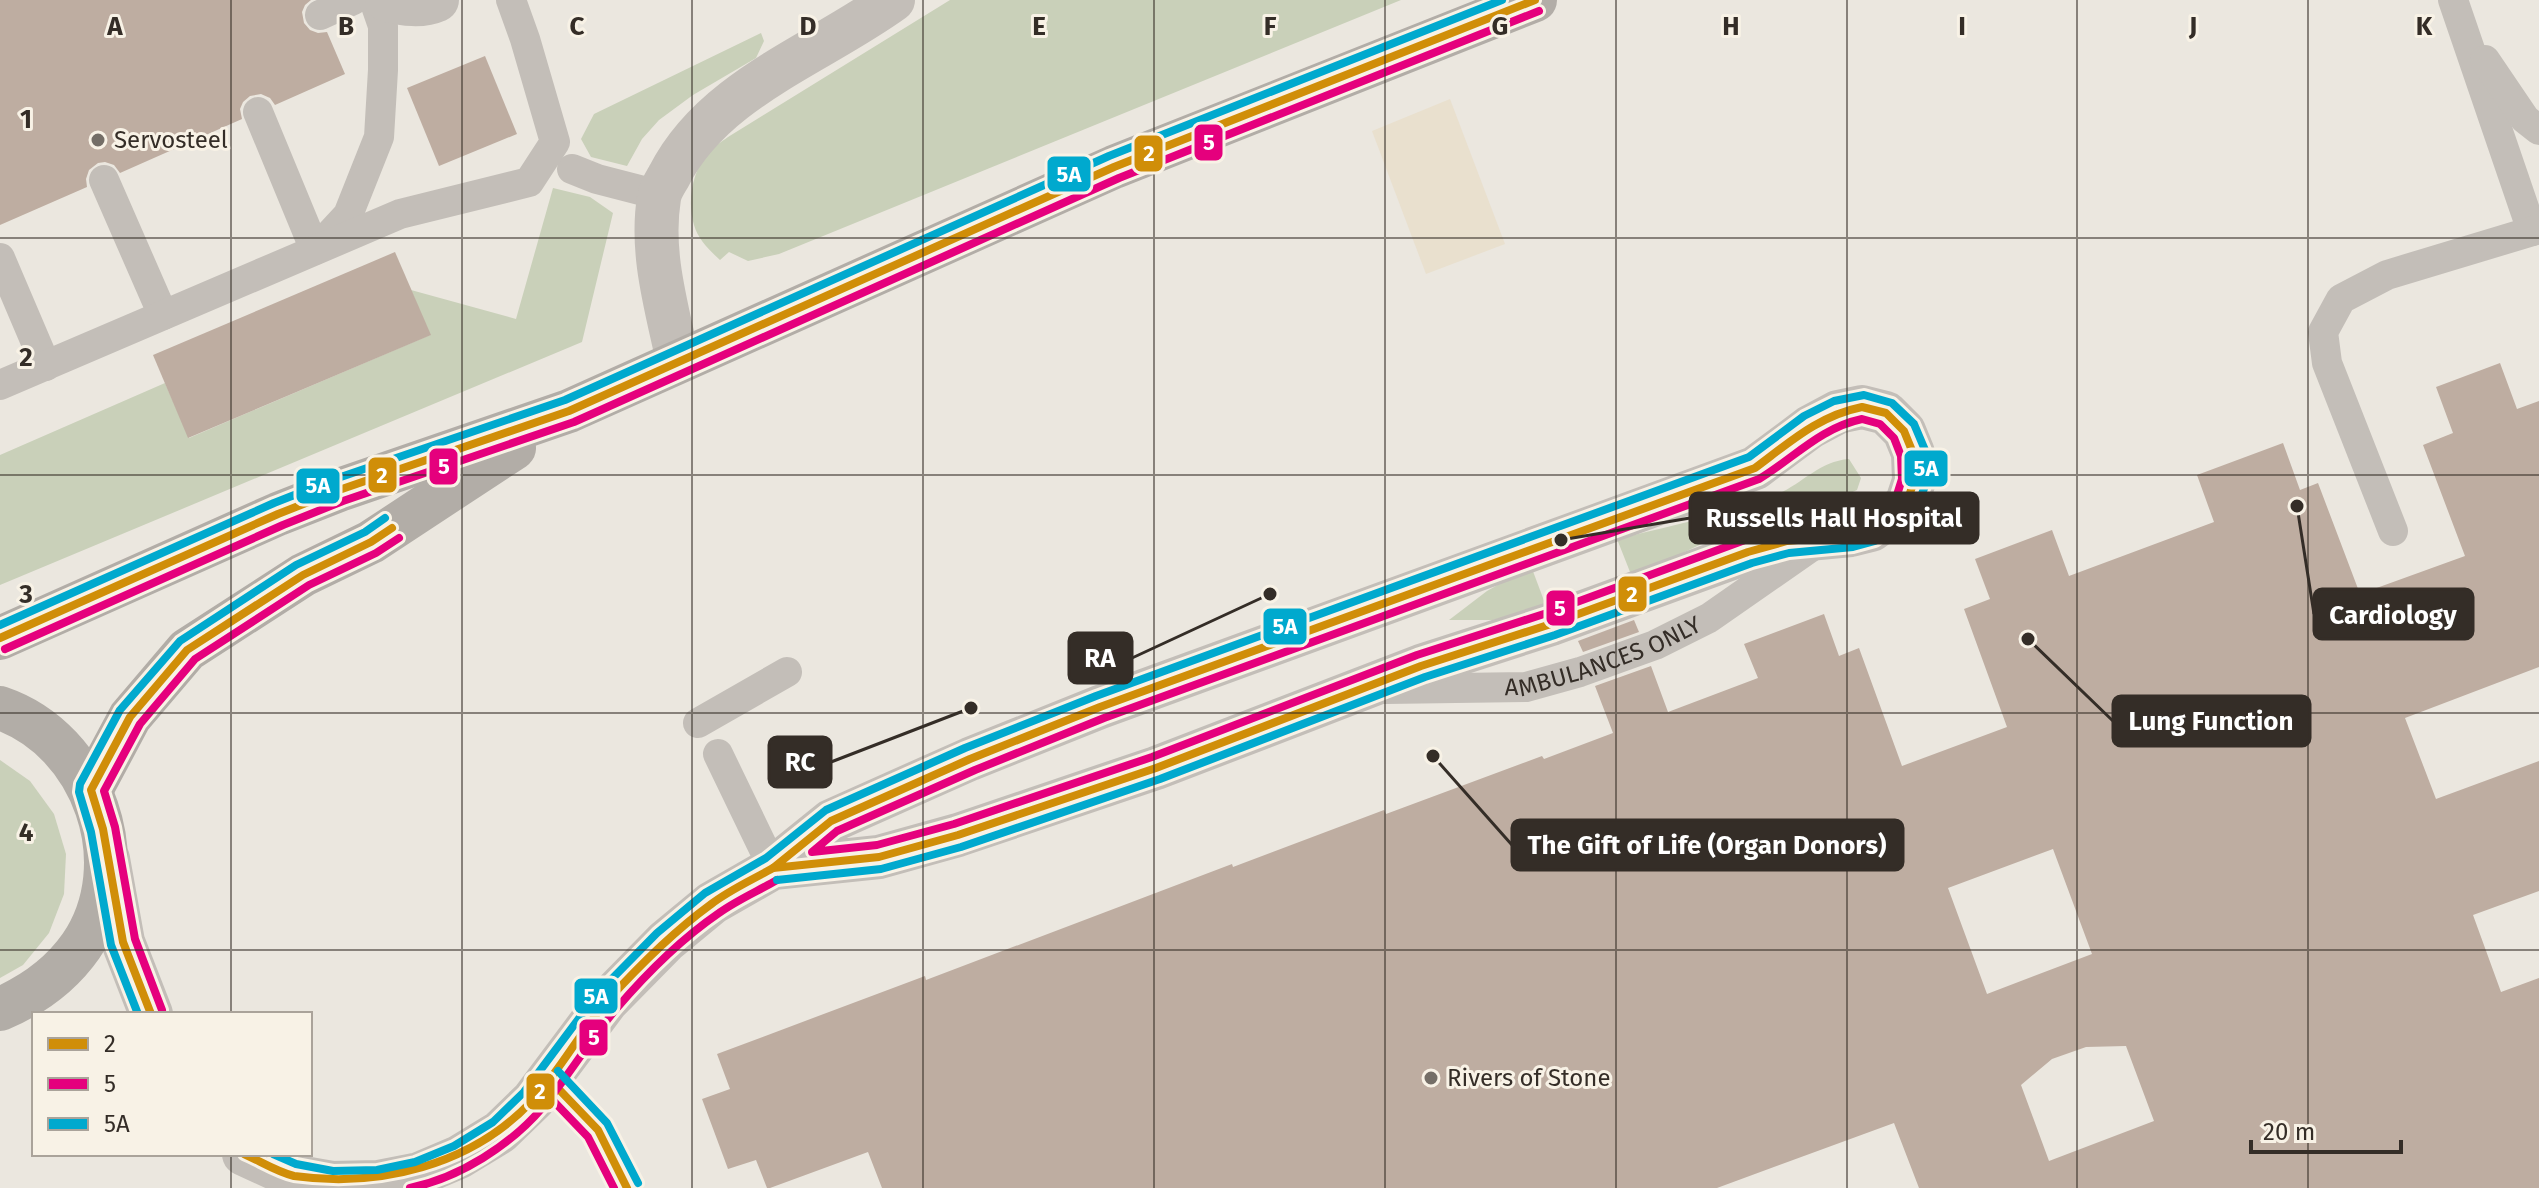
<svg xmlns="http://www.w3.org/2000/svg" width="2539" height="1188" viewBox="0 0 2539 1188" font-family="'Fira Sans',sans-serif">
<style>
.green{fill:#c9d0b9}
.plaza{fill:#e9e0ce}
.building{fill:#beada1;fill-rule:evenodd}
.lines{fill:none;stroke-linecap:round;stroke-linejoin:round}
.service{stroke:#c3beb8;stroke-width:30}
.minor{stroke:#c3beb8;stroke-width:44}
.primary{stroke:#b2ada7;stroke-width:44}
.bus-1-casing{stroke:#f8f2e6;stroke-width:14}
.bus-2-casing{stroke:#f8f2e6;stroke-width:14}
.bus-3-casing{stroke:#f8f2e6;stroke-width:14}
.bus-1{stroke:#d08e08;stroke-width:8}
.bus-2{stroke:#e5007d;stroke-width:8}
.bus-3{stroke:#00a9ce;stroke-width:8}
.grid{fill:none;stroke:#342d27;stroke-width:2;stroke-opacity:0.55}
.poi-dot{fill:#746e67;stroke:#f8f2e6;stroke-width:3}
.labels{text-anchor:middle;stroke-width:6;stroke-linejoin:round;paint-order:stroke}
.poi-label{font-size:24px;fill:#342d27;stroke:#f8f2e6;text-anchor:start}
.street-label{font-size:24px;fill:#342d27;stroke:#f8f2e6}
.grid-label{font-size:26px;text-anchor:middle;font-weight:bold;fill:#342d27;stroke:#f8f2e6;stroke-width:6;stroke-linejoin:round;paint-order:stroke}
.leader{fill:none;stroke:#342d27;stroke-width:3}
.callout-dot{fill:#342d27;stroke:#f8f2e6;stroke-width:3}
.callout{fill:#342d27;stroke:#342d27;stroke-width:3}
.callout-label{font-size:26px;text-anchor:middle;font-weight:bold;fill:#fff}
.line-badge{stroke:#f8f2e6;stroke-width:3}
.badge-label{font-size:22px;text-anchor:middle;font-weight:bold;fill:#fff}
</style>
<rect width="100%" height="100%" fill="#ebe7df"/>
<g class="green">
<path d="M950,0H1401L779,254L748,261L729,252L720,260C709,250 698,239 694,225C687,202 692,171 708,153C713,147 721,142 728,137Z"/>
<polygon points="761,33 764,41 756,58 693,95 659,120 642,139 627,166 591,157 581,139 594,114"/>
<polygon points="553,188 590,197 613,213 582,342 0,585 0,455 165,383 189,438 430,335 411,290 516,319"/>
<path d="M1849,459L1861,478L1857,490L1835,500L1750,521L1632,577L1617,539C1671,526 1726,514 1778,494C1803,483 1820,461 1849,459Z"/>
<polygon points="1531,566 1546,606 1493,620 1449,620 1487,591"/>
<polygon points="0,760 30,781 54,814 66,854 64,894 49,933 23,965 0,978"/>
</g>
<polygon class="plaza" points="1450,99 1505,244 1426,274 1372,131"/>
<g class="building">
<polygon points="0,0 311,0 305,5 302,12 304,23 310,30 318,33 327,32 345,74 275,105 270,98 261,94 250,96 243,102 240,109 242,119 120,173 114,165 105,162 98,163 89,170 86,179 87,187 0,225"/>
<polygon points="485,56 517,134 439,166 407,88"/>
<polygon points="395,252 431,335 188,438 153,355"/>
<path d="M2500,363L2517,409L2539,401V667L2405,718L2436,799L2539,761V891L2473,915L2501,992L2539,978V1188H1919L1894,1123L1717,1188H882L868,1152L770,1188H767L756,1160L728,1169L702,1099L730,1089L717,1054L925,976L926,980L1232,864L1233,867L1384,810L1386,814L1542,756L1544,759L1613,733L1595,686L1651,666L1668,712L1758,678L1744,644L1824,614L1839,656L1859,648L1902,766L2007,727L1964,609L1990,599L1975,559L2052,530L2069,576L2214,522L2197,475L2283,443L2300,490L2318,483L2360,594L2465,556L2423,445L2453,433L2436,387ZM2053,849L2092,954L1987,994L1948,888ZM2126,1046L2154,1121L2049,1161L2021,1085L2052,1059L2086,1047Z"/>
<polygon points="1634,620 1639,632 1583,652 1578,641"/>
</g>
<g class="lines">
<g class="service">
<polyline points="2453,0 2532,231"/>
<polyline points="320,15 353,0"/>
<polyline points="2485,60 2525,119 2539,130"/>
<polyline points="258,112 315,250"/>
<polyline points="572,169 597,179 659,195"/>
<polyline points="104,180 163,315"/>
<polyline points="322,243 348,215 379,137 383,70 383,26 374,0"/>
<polyline points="0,258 46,366"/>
<polyline points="0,385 400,214 529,182 555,142 525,39 511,0"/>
<polyline points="2393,531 2327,363 2323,332 2341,299 2387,275 2539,229"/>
<path id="s1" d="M1386,689L1526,687L1580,672L1655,645L1709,618L1821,540"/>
<polyline points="698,723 787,672"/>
<polyline points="718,754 773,868"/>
<polyline points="549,1079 598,1130 627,1188"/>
</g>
<g class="minor">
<path d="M387,0C404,4 421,7 437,0"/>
<path d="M678,361C667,308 650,253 659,198C660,190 665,183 669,176C713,89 817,55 893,0"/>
<polyline points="108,859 123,942 151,1014"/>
<polyline points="244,1154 292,1176 332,1183 378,1182 419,1174 459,1157 500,1132 533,1100 607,1001 666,941 712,903 773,868 831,821 970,759 1100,707 1755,468 1810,427 1838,412 1862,407 1886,413 1904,431 1913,453 1914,481 1906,505 1871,530 1851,535 1787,541 1748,552 1551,624 1421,666 1156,768 958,835 879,857 773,868"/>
</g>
<g class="primary">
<polyline points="0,638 278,514 339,490 569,411 1114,167 1535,0"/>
<path d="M0,708C94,740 137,864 81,946C60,976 33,995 0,1009"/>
<polyline points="91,790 130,717 187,650 303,575 371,542 514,448"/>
</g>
<g class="bus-1-casing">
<g id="bus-1">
<path d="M1862,407L1886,413L1904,431L1913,453L1914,481L1906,505L1871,530L1851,535L1787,541L1748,552L1551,624L1421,666L1156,768L958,835L879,857L773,868L831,821L970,759L1100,707L1755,468C1790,442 1818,416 1862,407Z"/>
<polyline points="0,638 278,514 339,490 569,411 1114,167 1535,0"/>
<polyline points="151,1014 123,942 103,829 91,790 130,717 187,650 303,575 371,542 392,528"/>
<polyline points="549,1079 598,1130 627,1188"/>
<path d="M244,1154C260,1161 277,1172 294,1176C380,1188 471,1165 531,1102C560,1071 580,1032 608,1000C639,966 673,932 710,905C729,890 752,880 773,868"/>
</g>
</g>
<g class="bus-2-casing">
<g id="bus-2">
<path d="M1862,419L1880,424L1894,438L1901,456L1902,479L1896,498L1866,519L1849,523L1785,529L1745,540L1547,613L1417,655L1152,757L954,824L877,845L812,852L837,831L975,770L1104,718L1759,479C1794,458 1820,428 1862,419Z"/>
<polyline points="5,649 283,525 343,501 574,422 1119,178 1539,11"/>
<polyline points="162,1010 135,939 115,827 104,791 140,724 195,659 309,585 376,553 399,538"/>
<polyline points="540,1087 588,1137 614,1188"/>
<path d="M410,1188C459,1178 511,1145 543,1107C569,1075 590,1040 616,1009C646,974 681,939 719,913C737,900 758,891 777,880"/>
</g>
</g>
<g class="bus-3-casing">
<g id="bus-3">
<polyline points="0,625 274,503 335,479 565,400 1109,156 1502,0"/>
<polyline points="138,1014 111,945 91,832 79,792 80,784 120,710 180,641 296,565 365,532 385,518"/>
<polyline points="558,1071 607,1123 638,1183"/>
<polyline points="273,1154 296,1164 333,1171 377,1170 415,1162 454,1146 493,1122 524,1092 598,993 657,933 705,893 766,858 826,810 965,748 1096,696 1749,457 1804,416 1834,401 1864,395 1892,403 1914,424 1925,450 1926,483 1915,513 1875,541 1853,547 1789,553 1752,563 1555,635 1425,677 1160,779 961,847 881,869 777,880"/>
</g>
</g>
<use href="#bus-1" class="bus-1"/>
<use href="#bus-2" class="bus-2"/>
<use href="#bus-3" class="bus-3"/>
</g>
<path class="grid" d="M231,0V1014M462,0V1188M692,0V1188M923,0V1188M1154,0V1188M1385,0V1188M1616,0V1188M1847,0V1188M2077,0V1188M2308,0V1188M0,238H2539M0,475H2539M0,713H2539M0,950H2539M231,1154V1188"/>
<g class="poi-dot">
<circle cx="98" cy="140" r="8"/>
<circle cx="1431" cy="1078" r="8"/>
</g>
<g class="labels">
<g class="poi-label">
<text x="114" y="148">Servosteel</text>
<text x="1447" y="1086">Rivers of Stone</text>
</g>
<g class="street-label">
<text dy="8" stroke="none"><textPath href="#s1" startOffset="222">AMBULANCES ONLY</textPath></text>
</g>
</g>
<g class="grid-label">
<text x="115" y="35">A</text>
<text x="346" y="35">B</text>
<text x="577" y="35">C</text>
<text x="808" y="35">D</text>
<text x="1039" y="35">E</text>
<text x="1270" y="35">F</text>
<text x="1500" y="35">G</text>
<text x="1731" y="35">H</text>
<text x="1962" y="35">I</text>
<text x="2193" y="35">J</text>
<text x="2424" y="35">K</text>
<text x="26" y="128">1</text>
<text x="26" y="366">2</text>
<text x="26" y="603">3</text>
<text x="26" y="841">4</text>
</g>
<path class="leader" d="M1561 540L1690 518M2297 506L2314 614M1270 594L1132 658M2028 639L2113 721M971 708L831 762M1433 756L1512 845"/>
<g class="callout-dot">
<circle cx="1561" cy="540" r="8"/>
<circle cx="2297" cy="506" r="8"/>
<circle cx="1270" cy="594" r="8"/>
<circle cx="2028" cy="639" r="8"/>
<circle cx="971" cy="708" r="8"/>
<circle cx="1433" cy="756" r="8"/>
</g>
<g class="callout">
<rect x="1690" y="493" width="288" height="50" rx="8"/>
<rect x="2314" y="589" width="159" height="50" rx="8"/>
<rect x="1069" y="633" width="63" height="50" rx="8"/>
<rect x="2113" y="696" width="197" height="50" rx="8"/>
<rect x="769" y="737" width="62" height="50" rx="8"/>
<rect x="1512" y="820" width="391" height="50" rx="8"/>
</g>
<g class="callout-label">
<text x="1834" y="527">Russells Hall Hospital</text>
<text x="2393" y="624">Cardiology</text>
<text x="1100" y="667">RA</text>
<text x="2211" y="730">Lung Function</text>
<text x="800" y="771">RC</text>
<text x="1707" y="854">The Gift of Life (Organ Donors)</text>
</g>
<g class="line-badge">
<rect x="1193" y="123" width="31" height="39" rx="8" fill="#e5007d"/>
<rect x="1133" y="134" width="31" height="39" rx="8" fill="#d08e08"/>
<rect x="1046" y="155" width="46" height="38" rx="8" fill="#00a9ce"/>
<rect x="428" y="447" width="31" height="39" rx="8" fill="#e5007d"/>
<rect x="1903" y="449" width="46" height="39" rx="8" fill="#00a9ce"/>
<rect x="367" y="456" width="31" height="38" rx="8" fill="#d08e08"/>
<rect x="295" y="467" width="46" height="38" rx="8" fill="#00a9ce"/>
<rect x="1617" y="575" width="31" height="38" rx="8" fill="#d08e08"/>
<rect x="1545" y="589" width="31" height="38" rx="8" fill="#e5007d"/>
<rect x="1262" y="607" width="46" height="39" rx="8" fill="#00a9ce"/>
<rect x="573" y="977" width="46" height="38" rx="8" fill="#00a9ce"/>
<rect x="578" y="1018" width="31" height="39" rx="8" fill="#e5007d"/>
<rect x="525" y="1072" width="31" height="39" rx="8" fill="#d08e08"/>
</g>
<g class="badge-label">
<text x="1209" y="150">5</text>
<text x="1149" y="161">2</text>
<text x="1069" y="182">5A</text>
<text x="444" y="474">5</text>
<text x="1926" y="476">5A</text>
<text x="382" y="483">2</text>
<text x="318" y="493">5A</text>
<text x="1632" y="602">2</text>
<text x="1560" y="616">5</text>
<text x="1285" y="634">5A</text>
<text x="596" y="1004">5A</text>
<text x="594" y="1045">5</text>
<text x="540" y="1099">2</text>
</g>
<rect x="32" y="1012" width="280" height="144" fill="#f8f2e6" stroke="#aaa39a" stroke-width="2"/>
<rect x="48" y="1038" width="40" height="12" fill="#d08e08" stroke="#aaa39a" stroke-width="2"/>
<text x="104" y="1052" font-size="24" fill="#342d27">2</text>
<rect x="48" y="1078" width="40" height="12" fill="#e5007d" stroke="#aaa39a" stroke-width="2"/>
<text x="104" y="1092" font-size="24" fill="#342d27">5</text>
<rect x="48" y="1118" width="40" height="12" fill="#00a9ce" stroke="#aaa39a" stroke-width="2"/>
<text x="104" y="1132" font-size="24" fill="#342d27">5A</text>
<path d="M2251 1140v12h150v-12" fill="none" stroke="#342d27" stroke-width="4"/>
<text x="2263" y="1140" font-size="24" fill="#342d27" stroke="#f8f2e6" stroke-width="6" paint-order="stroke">20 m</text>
</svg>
